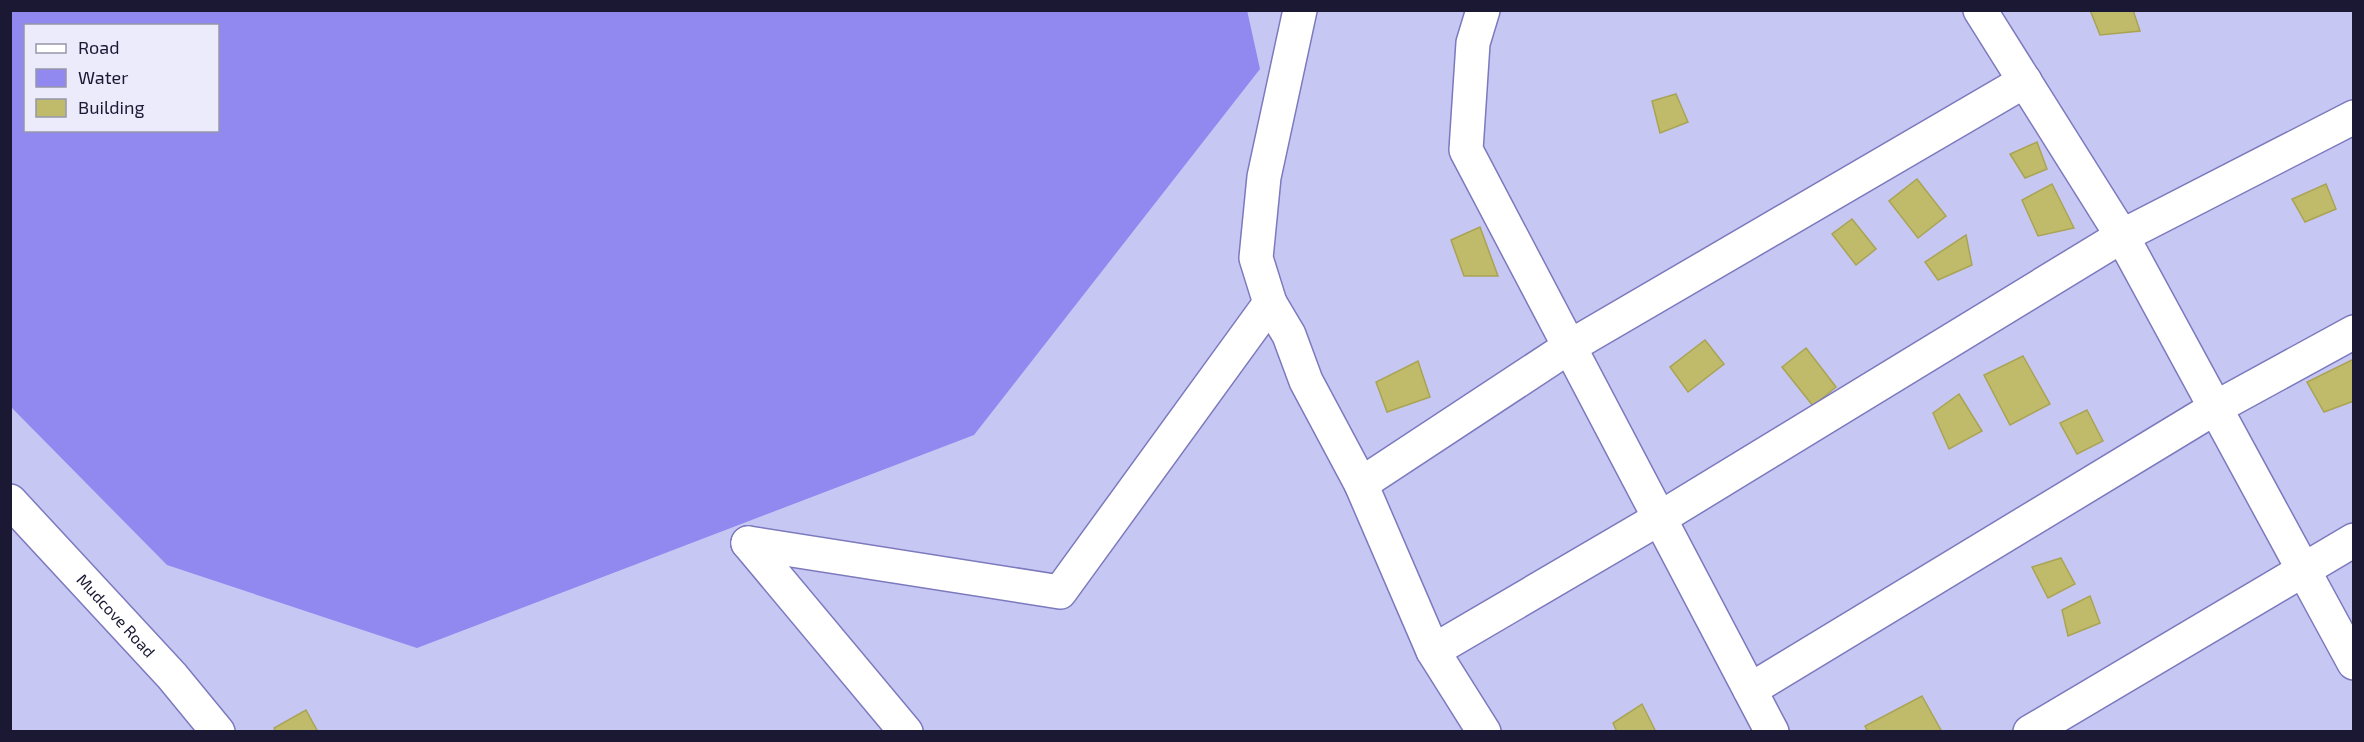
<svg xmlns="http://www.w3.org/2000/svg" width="2364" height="742" viewBox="0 0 2364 742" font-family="'Exo 2',sans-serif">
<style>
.water{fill:#9188f0;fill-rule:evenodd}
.building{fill:#c0bb6a;stroke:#a9a454;stroke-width:1.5}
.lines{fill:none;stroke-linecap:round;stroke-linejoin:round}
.minor-casing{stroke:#7c79bd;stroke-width:36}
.tertiary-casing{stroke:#7c79bd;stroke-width:36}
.minor{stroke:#fff;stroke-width:33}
.tertiary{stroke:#fff;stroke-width:33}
.labels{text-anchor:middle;stroke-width:5;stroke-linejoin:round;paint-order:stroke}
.street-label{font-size:16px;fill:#1a1833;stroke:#ebebfb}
</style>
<rect width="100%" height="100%" fill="#c7c7f4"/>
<path class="water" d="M1247,10L1260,69L974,435L417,648L167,565L11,407V11ZM26,26H218V130H26Z"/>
<g class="building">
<polygon points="2090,10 2133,10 2140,31 2100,35"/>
<polygon points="1676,94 1688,122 1660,133 1652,101"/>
<polygon points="2037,142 2047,169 2025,178 2010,154"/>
<polygon points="1917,179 1946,216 1918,238 1889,201"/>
<polygon points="2052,184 2074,228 2038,236 2022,200"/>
<polygon points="2326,184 2336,209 2305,222 2292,199"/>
<polygon points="1852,219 1876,249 1856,265 1832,234"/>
<polygon points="1480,227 1498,276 1464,276 1451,240"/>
<polygon points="1966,235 1972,265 1938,280 1925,262"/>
<polygon points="1705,340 1724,364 1688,392 1670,367"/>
<polygon points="1806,348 1836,387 1813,406 1782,367"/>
<polygon points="2023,356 2050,404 2010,425 1984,375"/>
<polygon points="2354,359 2354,401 2324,412 2307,382"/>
<polygon points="1418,361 1430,397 1387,412 1376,382"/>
<polygon points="1959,394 1982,431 1949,449 1933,413"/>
<polygon points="2087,410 2103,441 2077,454 2060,423"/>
<polygon points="2061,558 2075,584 2048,598 2032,567"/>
<polygon points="2090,596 2100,623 2068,636 2062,610"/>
<polygon points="1922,696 1942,732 1868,732 1865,726"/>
<polygon points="1642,704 1656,732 1617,732 1613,723"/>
<polygon points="306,710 318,732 276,732 274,728"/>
</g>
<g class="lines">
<g class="minor-casing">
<g id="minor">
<polyline points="1483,10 1473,43 1466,150 1772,732"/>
<polyline points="1980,10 2122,236 2354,663"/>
<polyline points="1270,303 1289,335 1306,381 1361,484 1433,651 1484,732"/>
<polyline points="1361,484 1569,347 2025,81"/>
<polyline points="748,543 1060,592 1270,303 1256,258 1264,177 1300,10"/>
<polyline points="748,543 906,732"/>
<polyline points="1433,651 1660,518 2122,236 2354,117"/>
<polyline points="1750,690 2215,408 2354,332"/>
<polyline points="2030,732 2354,540"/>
</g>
</g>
<g class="tertiary-casing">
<g id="tertiary">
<path id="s1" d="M10,501L172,676L218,732"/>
</g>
</g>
<use href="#minor" class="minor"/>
<use href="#tertiary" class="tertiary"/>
</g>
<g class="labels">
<g class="street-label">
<text dy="6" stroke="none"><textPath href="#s1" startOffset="156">Mudcove Road</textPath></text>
</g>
</g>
<rect width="2364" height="742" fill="none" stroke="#1a1833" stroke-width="24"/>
<rect x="24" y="24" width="195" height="108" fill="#ebebfb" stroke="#9797ab" stroke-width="1.5"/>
<rect x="36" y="44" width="30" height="9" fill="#ffffff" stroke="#9797ab" stroke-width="1.5"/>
<text x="78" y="54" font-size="18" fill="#1a1833">Road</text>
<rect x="36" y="69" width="30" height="18" fill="#9188f0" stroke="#9797ab" stroke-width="1.5"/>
<text x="78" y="84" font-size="18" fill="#1a1833">Water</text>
<rect x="36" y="99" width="30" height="18" fill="#c0bb6a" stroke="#9797ab" stroke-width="1.5"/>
<text x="78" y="114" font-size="18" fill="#1a1833">Building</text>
</svg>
